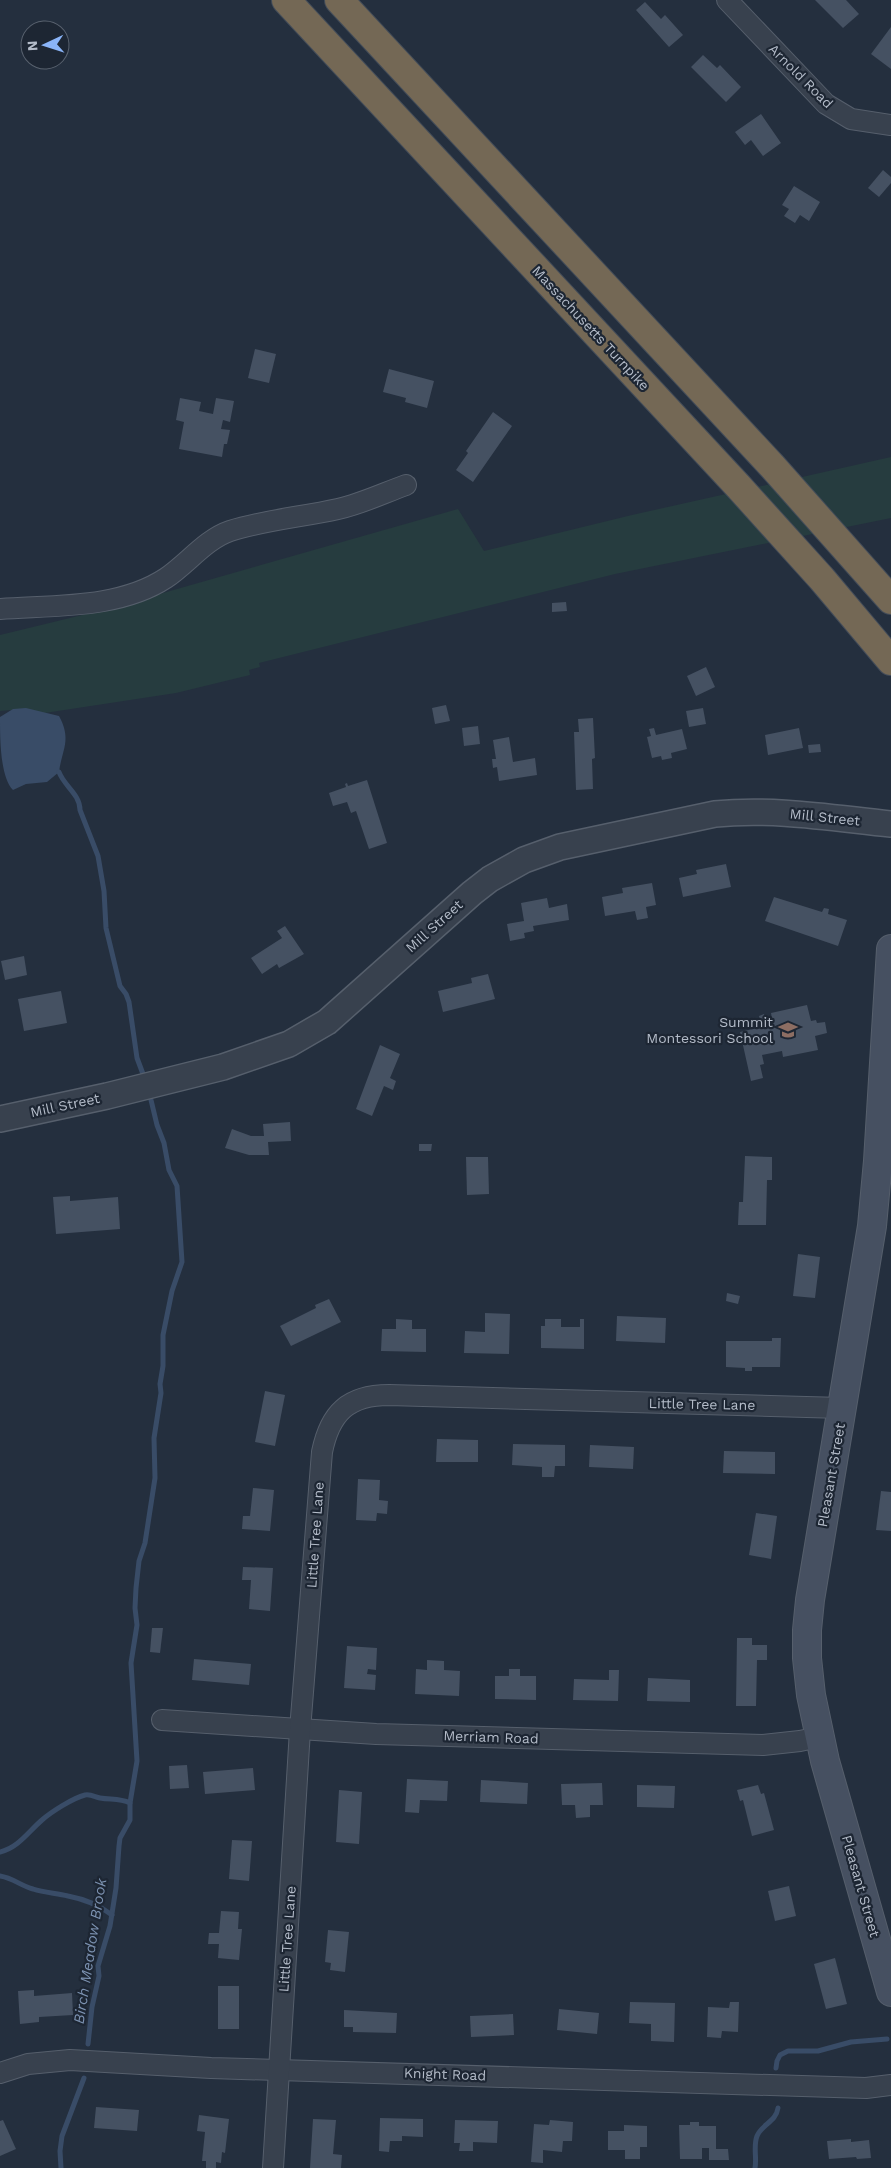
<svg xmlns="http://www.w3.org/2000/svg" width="891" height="2168" viewBox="0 0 891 2168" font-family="'Work Sans',sans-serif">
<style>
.green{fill:#263c3f}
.water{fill:#394c67}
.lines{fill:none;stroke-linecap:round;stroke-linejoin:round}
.stream{stroke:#394c67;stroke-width:5}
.building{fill:#455162}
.minor-casing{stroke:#565f6c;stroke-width:22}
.tertiary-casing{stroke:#565f6c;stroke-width:28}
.secondary-casing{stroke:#565f6c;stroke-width:30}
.motorway-casing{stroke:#434c59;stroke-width:30}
.minor{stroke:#38414e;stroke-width:20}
.tertiary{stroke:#38414e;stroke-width:25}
.secondary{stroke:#465061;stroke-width:28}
.motorway{stroke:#746855;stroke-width:28}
.labels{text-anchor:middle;stroke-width:4.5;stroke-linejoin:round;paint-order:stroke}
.street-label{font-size:14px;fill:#b4bcc9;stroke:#1d2633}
.poi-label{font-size:14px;fill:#b4bcc9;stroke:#1d2633;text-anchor:end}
.water-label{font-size:15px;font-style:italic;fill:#7c92b1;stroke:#1d2633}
</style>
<rect width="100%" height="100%" fill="#242f3e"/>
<polygon class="green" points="891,457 891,518 615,574 259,663 260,667 249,670 250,675 176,693 25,716 24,709 0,711 0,635 107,609 458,509 484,551 632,515"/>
<path class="water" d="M26,708L59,716C72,740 62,749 59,772L47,782L26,784L13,790C0,777 0,738 0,717L13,709Z"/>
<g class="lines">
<g class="stream">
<path d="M59,772C64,786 80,794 80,810L98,856L104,891L106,928L120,986L126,994L129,1002L137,1058L143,1074"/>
<polyline points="130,1803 137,1761 131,1663 137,1625 135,1608 136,1588 139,1561 145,1543 155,1478 154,1438 161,1393 160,1384 163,1366 163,1335 172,1291 182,1262 177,1186 169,1170 164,1143 157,1125 151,1100"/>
<path d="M0,1852C19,1847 28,1832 42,1820C51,1812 73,1798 85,1795C91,1794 95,1797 100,1798C111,1800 119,1798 130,1803V1820L120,1838L119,1846L116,1888L110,1926L98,1966L99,1976L92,2007L88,2044"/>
<path d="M0,1876C13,1878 21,1886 33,1889C45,1893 57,1893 68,1896C84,1899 99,1905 112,1915"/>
<polyline points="776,2068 777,2061 780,2055 788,2051 818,2051 851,2042 887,2039"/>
<polyline points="61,2168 60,2151 62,2136 84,2078"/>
<path d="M755,2168C757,2158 753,2146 757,2136C762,2124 776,2122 778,2108"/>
</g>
</g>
<g class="building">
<polygon points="815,0 846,0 859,14 843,28"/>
<polygon points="645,2 661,19 665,15 683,35 669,47 636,10"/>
<polygon points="891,27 891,69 871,54"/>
<polygon points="703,55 717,68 720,65 741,87 726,102 691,67"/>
<polygon points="761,114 781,143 763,156 751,140 745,145 735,132"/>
<polygon points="883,170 891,177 891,183 879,197 868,188"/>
<polygon points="794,186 820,202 809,221 800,215 795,223 784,216 789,209 782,205"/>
<polygon points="255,349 276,354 269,383 248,378"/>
<polygon points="389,369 434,381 427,408 405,402 406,398 383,392"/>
<polygon points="180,398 201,402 199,411 213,414 216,398 234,401 230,422 223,420 221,429 230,430 227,444 224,444 222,457 179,449 184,422 176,420"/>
<polygon points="493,412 512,426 473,482 456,470 468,453 466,451"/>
<polygon points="566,602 567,611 552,612 552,603"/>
<polygon points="706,667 715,687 696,696 687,676"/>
<polygon points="446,705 450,721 435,724 432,708"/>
<polygon points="703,708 706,724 689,727 686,711"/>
<polygon points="593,718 595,758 592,759 593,789 576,790 574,732 579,732 578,719"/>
<polygon points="478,726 480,744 464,746 462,728"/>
<polygon points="654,728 656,735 682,729 687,749 671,753 672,758 662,760 661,756 652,758 647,737 651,736 649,729"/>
<polygon points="799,728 803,748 768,755 765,735"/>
<polygon points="509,737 513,762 535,758 537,775 499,781 497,767 493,768 492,759 496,759 493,740"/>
<polygon points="820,744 821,752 809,753 808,745"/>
<polygon points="367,780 387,843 369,849 356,811 351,813 347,802 333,806 329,793 346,787 345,784 347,783 348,786"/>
<polygon points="726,864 731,887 683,897 679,878 697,874 696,870"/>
<polygon points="652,883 656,905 646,907 648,918 637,920 635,911 605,916 602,897 623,893 622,888"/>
<polygon points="774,897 822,912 824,908 829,909 828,914 847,920 838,946 765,921"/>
<polygon points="547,898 549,908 567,904 569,920 533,926 534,931 524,933 525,938 510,941 507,924 524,921 521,903"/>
<polygon points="285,926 304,954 279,968 277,964 262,974 251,958 282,938 277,931"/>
<polygon points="24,956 27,975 5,980 1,961"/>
<polygon points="488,974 495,999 443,1012 438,991 472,983 471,978"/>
<polygon points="61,991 67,1023 24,1031 18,999"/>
<polygon points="807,1005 811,1021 816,1020 817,1023 825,1022 827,1033 815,1036 818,1050 783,1057 782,1051 762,1055 764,1064 760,1065 763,1078 751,1081 740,1032 761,1027 759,1016 764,1014 767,1026 773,1024 771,1013"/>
<polygon points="380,1045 400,1054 390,1078 396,1081 393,1090 384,1086 372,1116 356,1109"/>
<polygon points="290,1122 291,1141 268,1142 269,1155 249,1155 225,1148 232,1129 251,1136 264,1136 263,1124"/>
<polygon points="419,1144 432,1144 431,1151 419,1151"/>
<polygon points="745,1156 772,1157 772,1180 767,1180 766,1225 738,1225 739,1202 743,1202"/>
<polygon points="466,1157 488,1157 489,1194 467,1195"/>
<polygon points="70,1196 70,1201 118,1197 120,1229 56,1234 53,1197"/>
<polygon points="798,1254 820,1257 815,1298 793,1296"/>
<polygon points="727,1293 740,1296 738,1304 726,1301"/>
<polygon points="329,1299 341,1322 291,1346 280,1326 316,1308 315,1305"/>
<polygon points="485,1313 510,1314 509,1354 464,1353 465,1331 485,1332"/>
<polygon points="617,1316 666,1318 665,1343 616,1341"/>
<polygon points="396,1319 412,1320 412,1329 426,1329 426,1352 381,1351 382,1329 396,1329"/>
<polygon points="545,1319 561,1319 561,1327 580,1327 580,1319 584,1319 584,1349 541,1348 541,1326 545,1326"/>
<polygon points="772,1338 781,1338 780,1367 752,1367 752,1371 745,1371 745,1368 726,1367 726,1341 772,1341"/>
<polygon points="265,1391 285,1395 275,1446 255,1442"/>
<polygon points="437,1439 478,1440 478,1462 436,1462"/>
<polygon points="513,1444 565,1445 565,1466 555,1466 554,1477 542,1477 542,1467 512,1465"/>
<polygon points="590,1445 634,1447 633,1469 589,1467"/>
<polygon points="724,1451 775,1452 775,1474 723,1473"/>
<polygon points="358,1479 380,1480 379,1500 388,1501 387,1514 377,1513 376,1521 356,1520"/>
<polygon points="253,1488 274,1490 270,1531 242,1529 243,1516 250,1516"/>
<polygon points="881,1491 891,1492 891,1531 876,1530"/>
<polygon points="756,1513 777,1516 771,1559 749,1555"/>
<polygon points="243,1567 273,1568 270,1611 249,1609 251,1580 242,1580"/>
<polygon points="152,1628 163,1628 160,1653 150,1652"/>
<polygon points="737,1638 752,1638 752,1645 767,1645 767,1660 757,1660 756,1706 736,1706"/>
<polygon points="347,1646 377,1648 376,1670 368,1669 367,1674 376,1675 375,1690 344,1688"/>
<polygon points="194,1659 251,1664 249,1685 192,1680"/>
<polygon points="427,1660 444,1661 444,1670 460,1671 459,1696 415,1694 416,1669 427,1670"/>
<polygon points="509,1669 520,1669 520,1676 536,1676 536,1700 495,1699 495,1676 509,1676"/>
<polygon points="609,1670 619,1670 618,1701 573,1700 574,1679 609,1680"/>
<polygon points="648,1678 690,1680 690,1702 647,1701"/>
<polygon points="187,1765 189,1788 170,1789 169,1766"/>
<polygon points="253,1768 255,1790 205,1794 203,1772"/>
<polygon points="407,1779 448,1781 447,1801 420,1800 419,1813 405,1812"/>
<polygon points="481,1780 528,1783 527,1804 480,1802"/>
<polygon points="602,1783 603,1805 590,1805 590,1817 576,1818 575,1805 562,1805 561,1784"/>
<polygon points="637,1785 675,1786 674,1808 637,1807"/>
<polygon points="758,1785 761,1794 764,1793 774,1830 752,1836 743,1800 740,1801 737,1790"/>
<polygon points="339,1790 362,1792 359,1844 336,1842"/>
<polygon points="232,1840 252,1841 249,1881 229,1879"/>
<polygon points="789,1886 796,1916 775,1921 768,1891"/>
<polygon points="221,1911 239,1912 238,1929 242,1929 239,1960 218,1958 219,1944 208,1944 209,1933 219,1933"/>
<polygon points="328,1930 349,1932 345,1972 330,1970 331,1963 325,1962"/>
<polygon points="835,1958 847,2004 826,2009 814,1964"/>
<rect x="218" y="1986" width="21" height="43"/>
<polygon points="34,1990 34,1996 72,1993 73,2015 39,2017 39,2022 20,2024 18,1991"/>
<polygon points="630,2002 675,2003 674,2042 651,2041 651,2024 629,2023"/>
<polygon points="730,2002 739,2002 738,2032 722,2031 721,2038 707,2037 708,2007 729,2008"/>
<polygon points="559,2009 599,2013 597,2034 557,2030"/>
<polygon points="344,2010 397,2013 396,2033 353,2032 353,2027 344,2027"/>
<polygon points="513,2014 514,2035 471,2037 470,2016"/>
<polygon points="96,2107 139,2110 137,2131 94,2128"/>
<polygon points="199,2115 229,2119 225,2153 222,2152 221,2163 216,2162 216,2168 206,2168 206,2161 202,2161 205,2132 197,2131"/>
<polygon points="380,2118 423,2119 423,2137 402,2136 402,2141 390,2141 389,2152 379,2151"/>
<polygon points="313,2119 336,2120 333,2154 342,2155 341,2168 310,2168"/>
<polygon points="3,2120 16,2149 0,2156 0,2121"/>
<polygon points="455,2120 498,2121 497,2143 473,2142 473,2151 459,2151 460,2143 454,2143"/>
<polygon points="550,2120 573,2122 572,2141 563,2141 562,2152 543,2150 543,2163 531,2162 534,2124 549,2125"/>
<polygon points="690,2122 699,2122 699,2126 716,2126 716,2149 728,2149 729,2160 709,2160 709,2148 702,2148 702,2159 680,2159 679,2125 690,2125"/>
<polygon points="624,2125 647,2126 647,2147 640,2147 640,2159 625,2159 625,2150 608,2150 608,2131 624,2131"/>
<polygon points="851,2139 851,2142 869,2140 871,2158 857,2159 856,2157 829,2159 827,2141"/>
</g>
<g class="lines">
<g class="minor-casing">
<g id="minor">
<polyline points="727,0 826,104 851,119 891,125"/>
<path d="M0,609C54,605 119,609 166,578C187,564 206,539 230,531C265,520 302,517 338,509C361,504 384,493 406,485"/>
<polyline points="162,1720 376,1734 763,1745 800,1741 819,1737"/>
<polyline points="0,2073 28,2064 70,2060 211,2068 866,2088 891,2085"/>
<path d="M273,2168L300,1730L322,1452C330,1413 348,1395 389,1395L842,1408"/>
</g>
</g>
<g class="tertiary-casing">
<path id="tertiary" d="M0,1119L107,1096L223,1067L289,1044L327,1022L472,893L490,879L524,860L560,847L715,814C774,808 832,818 891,824"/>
</g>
<g class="secondary-casing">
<polyline id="secondary" points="891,949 878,1161 872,1226 810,1600 807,1630 807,1658 811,1695 825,1761 891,1992"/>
</g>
<g class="motorway-casing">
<g id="motorway">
<polyline points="286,0 738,486 822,579 891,661"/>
<polyline points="339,0 773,467 891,600"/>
</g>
</g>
<use href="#minor" class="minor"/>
<use href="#tertiary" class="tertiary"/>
<use href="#secondary" class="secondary"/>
<use href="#motorway" class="motorway"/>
</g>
<defs>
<g id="school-bare" transform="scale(1.5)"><path d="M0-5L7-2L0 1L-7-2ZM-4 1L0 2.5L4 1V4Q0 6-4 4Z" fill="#8d6e63" stroke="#1d2633" stroke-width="2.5" paint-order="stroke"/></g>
</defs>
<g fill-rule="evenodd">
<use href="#school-bare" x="788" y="1030"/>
</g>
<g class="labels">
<g class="street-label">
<text transform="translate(801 76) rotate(45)" y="5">Arnold Road</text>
<text transform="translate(591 328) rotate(47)" y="5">Massachusetts Turnpike</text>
<text transform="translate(825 817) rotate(6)" y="5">Mill Street</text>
<text transform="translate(434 926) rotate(-42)" y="5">Mill Street</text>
<text transform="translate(65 1105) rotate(-12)" y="5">Mill Street</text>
<text transform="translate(702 1404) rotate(1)" y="5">Little Tree Lane</text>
<text transform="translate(831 1475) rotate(-80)" y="5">Pleasant Street</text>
<text transform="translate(315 1535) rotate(-86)" y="5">Little Tree Lane</text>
<text transform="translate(491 1737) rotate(2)" y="5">Merriam Road</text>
<text transform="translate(861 1886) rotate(74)" y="5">Pleasant Street</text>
<text transform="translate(287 1939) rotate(-86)" y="5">Little Tree Lane</text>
<text transform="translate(445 2074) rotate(2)" y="5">Knight Road</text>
</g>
<g class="poi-label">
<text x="773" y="1027">Summit<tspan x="773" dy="16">Montessori School</tspan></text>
</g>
<g class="water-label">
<text transform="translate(90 1951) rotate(-81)" y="5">Birch Meadow Brook</text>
</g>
</g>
<g transform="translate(45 45) rotate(266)"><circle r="24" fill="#1d2633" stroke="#59626f"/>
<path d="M0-4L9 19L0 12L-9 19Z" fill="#8ab4f8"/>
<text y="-8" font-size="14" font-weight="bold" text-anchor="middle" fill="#b4bcc9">N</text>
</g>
</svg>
